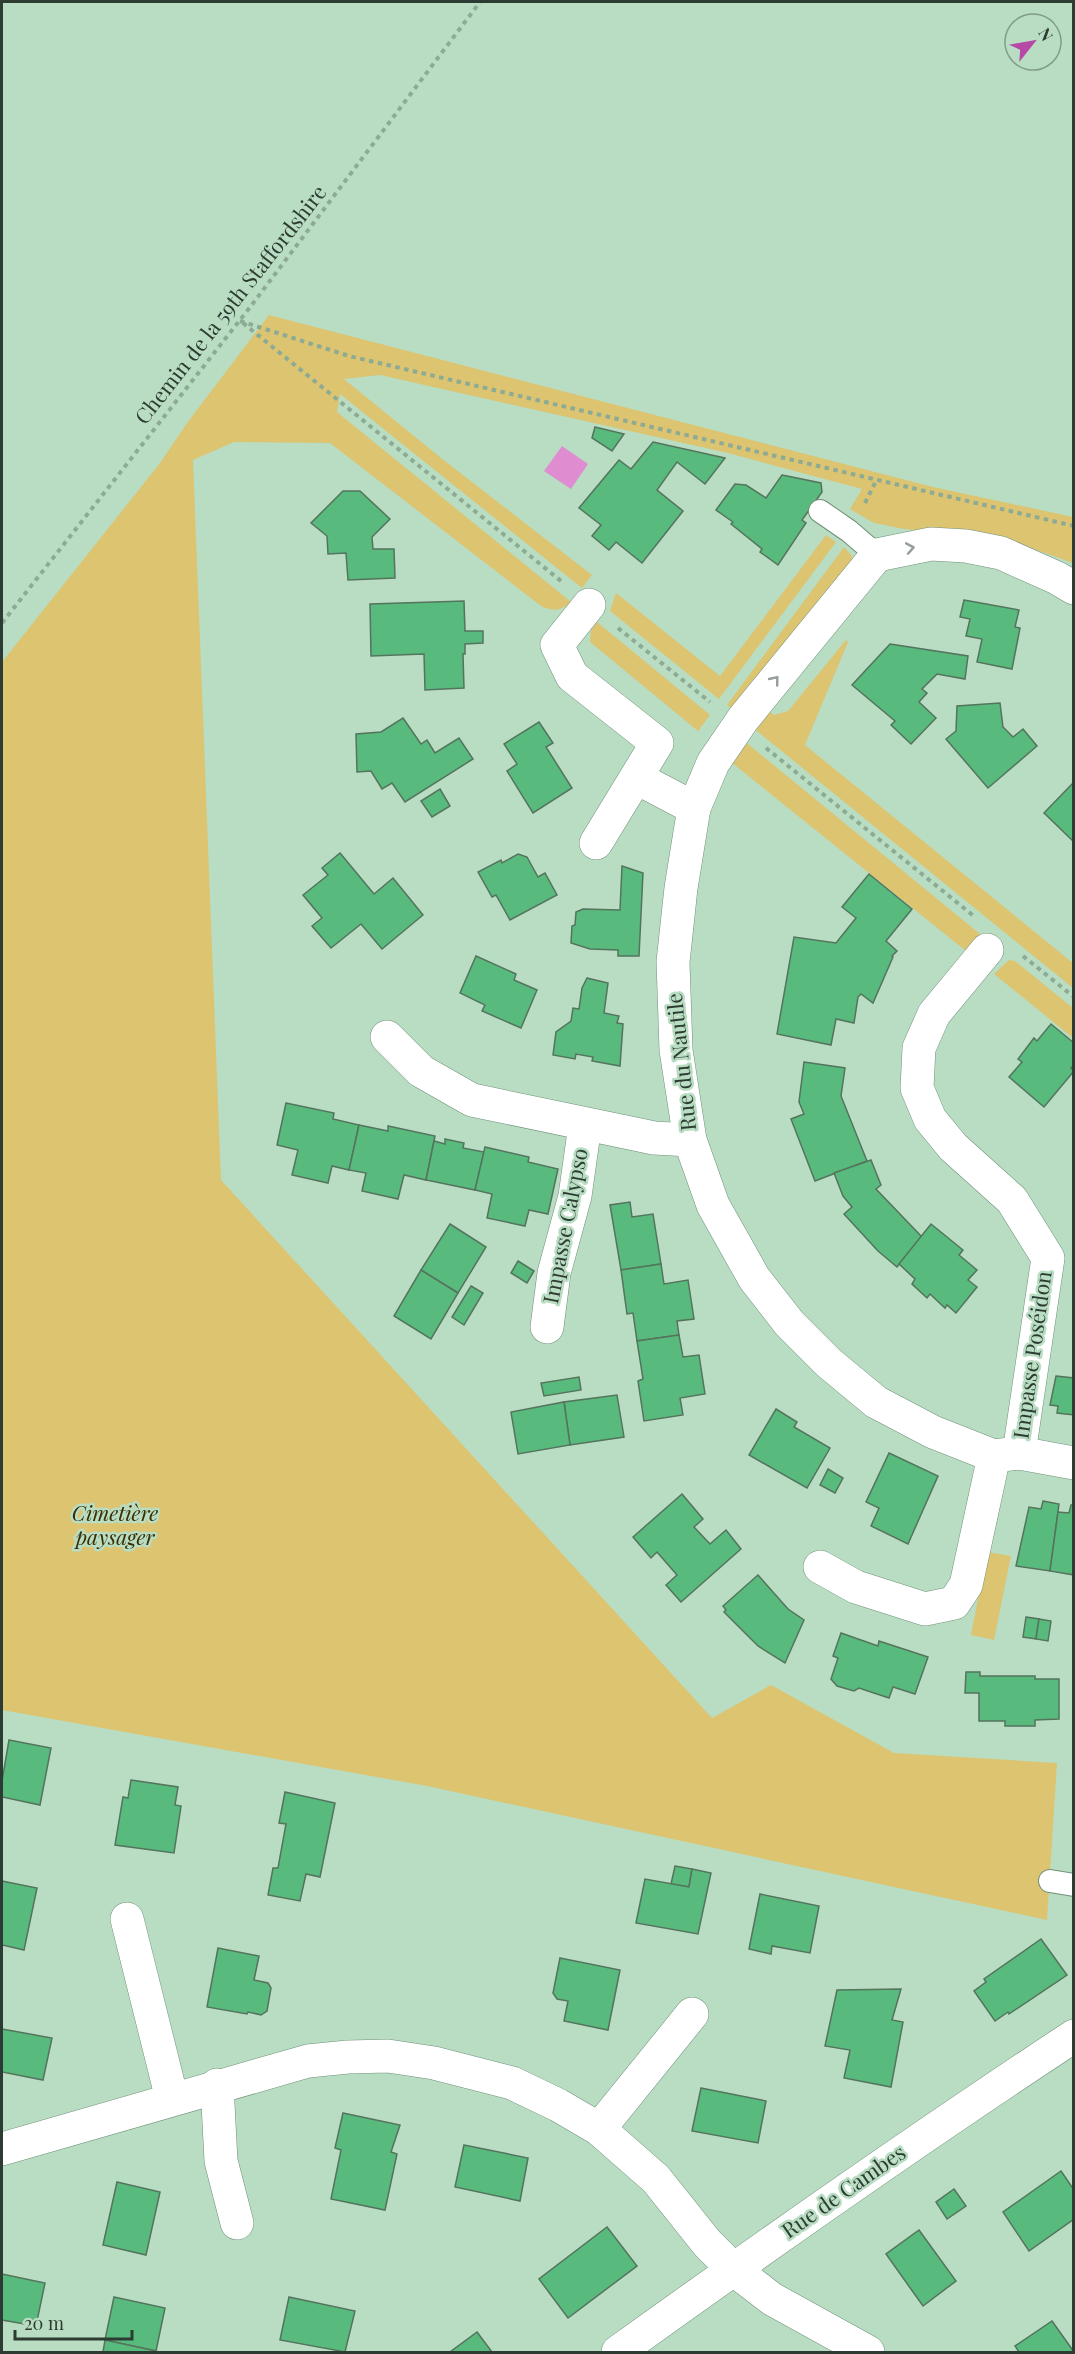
<svg xmlns="http://www.w3.org/2000/svg" width="1075" height="2354" viewBox="0 0 1075 2354" font-family="'Playfair Display',serif">
<style>
.green{fill:#dcc470}
.water{fill:#df8dd0}
.building{fill:#58ba7c;stroke:#54745d;stroke-width:1.5}
.lines{fill:none;stroke-linecap:round;stroke-linejoin:round}
.service-casing{stroke:#6f9179;stroke-width:24}
.minor-casing{stroke:#6f9179;stroke-width:34}
.path{stroke:#8daa95;stroke-width:4;stroke-dasharray:4.5 4.5;stroke-linecap:butt}
.service{stroke:#fff;stroke-width:22}
.minor{stroke:#fff;stroke-width:33}
.oneway{stroke:#969e98}
.labels{text-anchor:middle;stroke-width:5;stroke-linejoin:round;paint-order:stroke}
.street-label{font-size:21px;fill:#2d3c32;stroke:#b9ddc3}
.park-label{font-size:21px;font-style:italic;fill:#3a2e00;stroke:#b9ddc3}
</style>
<rect width="100%" height="100%" fill="#b9ddc3"/>
<g class="green">
<path d="M269,315L933,487L1073,517V563L1000,537L904,529L874,523L850,509L862,489L728,453L380,375L344,379L441,458L592,575L582,588L340,394L337,412L571,602C560,611 555,612 541,606L330,443L234,442L193,460L221,1180L712,1718L771,1685L894,1753L1057,1763L1047,1920L427,1786L2,1710V662L160,463L187,423Z"/>
<polygon points="826,535 836,542 719,699 610,611 616,593 720,676"/>
<polygon points="844,547 852,556 851,562 735,711 727,705"/>
<polygon points="597,622 710,715 698,731 590,642 591,630"/>
<polygon points="846,640 848,642 805,745 1073,963 1073,988 752,727 767,709 774,715 788,711"/>
<polygon points="743,740 980,934 966,951 731,762"/>
<polygon points="1009,960 1015,961 1073,1008 1073,1038 994,974"/>
<polygon points="987,1552 1011,1556 994,1640 971,1635"/>
</g>
<polygon class="water" points="562,446 588,464 571,489 544,471"/>
<g class="building">
<polygon points="595,427 624,434 612,451 592,438"/>
<polygon points="653,442 725,458 705,484 677,462 657,490 683,511 642,563 616,542 609,550 592,536 601,525 579,508 619,460 631,469"/>
<polygon points="782,475 821,483 822,492 802,520 806,523 778,565 760,552 762,549 731,524 733,522 716,510 735,484 746,485 766,498"/>
<polygon points="343,491 360,491 390,519 372,537 373,549 394,549 395,578 348,580 346,553 328,554 327,536 311,523"/>
<polygon points="964,600 1019,610 1015,627 1020,628 1012,669 977,662 982,639 966,636 970,619 960,617"/>
<polygon points="464,601 465,631 483,631 483,643 465,644 465,654 463,654 464,688 425,690 424,654 371,656 370,604"/>
<polygon points="890,644 968,656 965,679 937,674 922,689 927,693 919,702 936,718 911,744 891,725 895,721 852,685"/>
<polygon points="1000,703 1003,727 1013,737 1023,729 1037,746 988,788 946,739 956,731 957,706"/>
<polygon points="403,718 421,744 427,740 435,753 459,738 473,759 405,802 392,783 382,789 371,771 357,772 356,734 381,732"/>
<polygon points="539,722 553,743 546,747 572,788 533,813 507,771 517,764 504,744"/>
<polygon points="1073,783 1074,783 1074,842 1044,813"/>
<polygon points="440,789 450,806 432,817 421,801"/>
<polygon points="340,853 374,894 393,878 423,915 382,949 361,924 331,948 312,926 322,918 303,895 328,875 322,868"/>
<polygon points="518,854 527,857 538,877 545,873 557,895 510,920 496,895 492,897 478,872 501,860 502,863"/>
<polygon points="622,866 643,873 639,956 618,956 618,950 590,949 571,943 572,926 575,925 576,912 583,909 620,910"/>
<polygon points="869,874 912,909 886,941 897,951 892,956 893,957 873,1003 861,994 858,997 854,1023 836,1019 831,1045 777,1034 794,937 836,943 856,918 842,907"/>
<polygon points="476,956 516,974 514,980 537,990 521,1028 482,1011 485,1005 460,993"/>
<polygon points="587,978 608,983 604,1013 619,1016 617,1023 623,1024 620,1066 592,1061 593,1057 576,1054 575,1059 553,1055 556,1032 571,1021 573,1008 579,1009 582,988"/>
<polygon points="1051,1024 1074,1043 1074,1065 1071,1068 1074,1071 1044,1107 1009,1077 1022,1062 1018,1059 1034,1038 1037,1041"/>
<polygon points="804,1062 845,1068 841,1096 867,1161 815,1181 791,1119 804,1114 799,1102"/>
<polygon points="286,1103 334,1113 333,1119 359,1125 349,1170 332,1166 328,1183 292,1175 298,1150 277,1145"/>
<polygon points="359,1125 388,1131 388,1126 435,1136 426,1180 404,1175 398,1199 362,1191 366,1173 349,1170"/>
<polygon points="445,1139 464,1143 463,1148 484,1152 475,1190 426,1180 434,1141 445,1144"/>
<polygon points="485,1147 529,1157 528,1162 558,1169 548,1214 529,1210 525,1226 487,1218 492,1194 475,1190"/>
<polygon points="871,1160 881,1185 876,1189 922,1237 897,1267 878,1251 844,1214 852,1207 843,1196 834,1173"/>
<polygon points="630,1202 632,1217 653,1214 661,1264 621,1270 610,1205"/>
<polygon points="450,1224 486,1247 458,1293 421,1270"/>
<polygon points="931,1224 963,1250 959,1255 977,1270 968,1280 977,1287 956,1313 947,1305 945,1308 930,1294 927,1298 912,1284 915,1279 899,1264"/>
<polygon points="518,1261 534,1271 527,1283 511,1273"/>
<polygon points="661,1264 664,1284 688,1280 694,1319 677,1321 679,1335 637,1341 633,1313 627,1314 621,1270"/>
<polygon points="421,1270 458,1293 431,1339 394,1316"/>
<polygon points="471,1286 483,1293 464,1325 452,1317"/>
<polygon points="679,1335 683,1357 699,1355 705,1394 680,1398 683,1415 644,1421 638,1381 643,1379 637,1341"/>
<polygon points="1056,1376 1074,1378 1074,1415 1057,1413 1058,1406 1050,1405"/>
<polygon points="579,1377 581,1390 544,1396 541,1383"/>
<polygon points="617,1395 624,1437 570,1445 564,1402"/>
<polygon points="564,1402 570,1445 518,1454 511,1412"/>
<polygon points="776,1409 797,1422 794,1427 830,1448 807,1488 749,1455"/>
<polygon points="889,1453 938,1476 908,1544 871,1526 879,1508 866,1502"/>
<polygon points="828,1469 843,1478 835,1493 820,1485"/>
<polygon points="682,1494 703,1519 694,1527 710,1544 726,1530 741,1549 681,1602 666,1585 677,1575 657,1552 651,1558 633,1537"/>
<polygon points="1043,1501 1059,1504 1050,1571 1016,1566 1029,1507 1041,1509"/>
<polygon points="1071,1505 1074,1505 1074,1575 1050,1571 1058,1512 1069,1513"/>
<polygon points="758,1575 788,1609 804,1620 785,1663 758,1646 724,1612 726,1610 723,1606"/>
<polygon points="1026,1617 1039,1619 1036,1639 1023,1637"/>
<polygon points="1039,1619 1051,1621 1048,1641 1036,1639"/>
<polygon points="841,1633 878,1646 879,1641 928,1657 915,1694 893,1687 889,1698 859,1688 854,1691 837,1686 831,1679 838,1658 833,1656"/>
<polygon points="966,1672 980,1672 980,1676 1035,1676 1035,1679 1059,1679 1059,1719 1035,1720 1035,1726 1005,1726 1005,1721 979,1721 979,1693 965,1693"/>
<polygon points="9,1740 51,1748 40,1805 2,1797 2,1781"/>
<polygon points="131,1780 178,1787 175,1805 181,1806 174,1853 115,1845 123,1797 128,1798"/>
<polygon points="285,1792 335,1803 320,1877 306,1874 300,1901 268,1895 273,1868 278,1868 286,1824 279,1823"/>
<polygon points="675,1866 692,1869 689,1887 671,1884"/>
<polygon points="692,1869 711,1873 698,1934 636,1923 645,1879 689,1887"/>
<polygon points="2,1881 37,1888 24,1950 2,1945"/>
<polygon points="760,1894 819,1906 810,1953 772,1946 771,1954 749,1949"/>
<polygon points="1041,1939 1067,1975 1009,2014 1008,2012 995,2021 974,1991 986,1982 984,1979"/>
<polygon points="218,1948 259,1956 254,1980 268,1983 271,1988 267,2011 261,2015 248,2012 247,2014 207,2007"/>
<polygon points="560,1958 620,1970 608,2030 564,2021 568,2001 557,1999 553,1993"/>
<polygon points="901,1989 892,2020 903,2022 891,2087 844,2078 850,2050 825,2046 837,1990"/>
<polygon points="2,2029 52,2038 43,2080 2,2072"/>
<polygon points="701,2088 766,2101 758,2143 692,2131"/>
<polygon points="343,2113 400,2125 391,2152 397,2154 385,2210 331,2199 341,2150 335,2148"/>
<polygon points="464,2145 528,2158 520,2201 455,2187"/>
<polygon points="1061,2171 1074,2190 1074,2219 1029,2251 1003,2212"/>
<polygon points="117,2182 160,2192 146,2255 103,2245"/>
<polygon points="954,2189 966,2206 947,2219 936,2202"/>
<polygon points="607,2227 637,2266 568,2318 539,2279"/>
<polygon points="919,2230 956,2281 923,2306 886,2254"/>
<polygon points="2,2274 45,2283 36,2326 2,2320"/>
<polygon points="114,2297 165,2308 156,2351 105,2340"/>
<polygon points="289,2297 355,2311 345,2352 280,2340"/>
<polygon points="1052,2321 1074,2352 1019,2352 1015,2346"/>
<polygon points="477,2332 492,2352 450,2352"/>
<polygon points="105,2340 156,2351 155,2352 103,2352"/>
</g>
<g class="lines">
<g class="service-casing">
<g id="service">
<polyline points="820,511 849,531 877,555"/>
<polyline points="1050,1881 1074,1885"/>
</g>
</g>
<g class="minor-casing">
<g id="minor">
<polyline points="1074,588 1057,578 1001,553 966,546 931,544 877,555 743,719 713,763 694,808 681,888 673,962 676,1050 690,1140 713,1205 754,1278 789,1323 829,1363 876,1402 933,1432 994,1456 1019,1453 1074,1463"/>
<polyline points="589,605 557,645 572,676 657,743 596,843"/>
<polyline points="637,778 694,808"/>
<polyline points="987,950 934,1014 919,1048 917,1088 930,1119 953,1147 1012,1200 1048,1258 1019,1453"/>
<polyline points="387,1037 421,1071 472,1100 654,1138 690,1140"/>
<polyline points="547,1327 554,1273 575,1196 585,1125"/>
<polyline points="820,1567 856,1587 925,1609 954,1603 966,1585 994,1456"/>
<polyline points="127,1919 172,2099"/>
<polyline points="217,2085 221,2161 237,2223"/>
<polyline points="599,2129 692,2014"/>
<polyline points="2,2149 308,2061 348,2057 388,2056 434,2063 512,2083 558,2105 599,2129 656,2179 707,2243 733,2269 772,2299 868,2352"/>
<path d="M618,2352C768,2244 919,2138 1074,2036"/>
</g>
</g>
<g class="path">
<polyline points="240,321 349,356 1074,526"/>
<polyline points="243,323 561,581"/>
<polyline points="865,503 876,481"/>
<polyline points="2,623 251,306 480,2"/>
<polyline points="618,628 710,702"/>
<polyline points="766,748 975,917"/>
<polyline points="1023,956 1074,997"/>
</g>
<use href="#service" class="service"/>
<use href="#minor" class="minor"/>
</g>
<defs><path id="oneway-chevron" d="M-2-3.5L2.5 0L-2 3.5" fill="none" stroke-width="1.6" stroke-linecap="round" stroke-linejoin="round" transform="scale(1.5)"/></defs>
<g class="oneway">
<use href="#oneway-chevron" transform="translate(910 548) rotate(-10)"/>
<use href="#oneway-chevron" transform="translate(775 680) rotate(-51)"/>
</g>
<g class="labels">
<g class="street-label">
<text transform="translate(231 305) rotate(-52)" y="7">Chemin de la 59th Staffordshire</text>
<text transform="translate(682 1062) rotate(-96)" y="7">Rue du Nautile</text>
<text transform="translate(566 1226) rotate(-79)" y="7">Impasse Calypso</text>
<text transform="translate(1033 1355) rotate(-82)" y="7">Impasse Poséidon</text>
<text transform="translate(844 2192) rotate(-35)" y="7">Rue de Cambes</text>
</g>
<g class="park-label">
<text x="115" y="1521">Cimetière<tspan x="115" dy="24">paysager</tspan></text>
</g>
</g>
<rect width="1075" height="2354" fill="none" stroke="#2d3c32" stroke-width="6"/>
<g transform="translate(1033 42) rotate(59)"><circle r="28" fill="#b9ddc3" stroke="#819d89" stroke-width="1.5"/>
<path d="M0-4.5L10 22L0 15L-10 22Z" fill="#b648a6"/>
<text y="-9" font-size="16" font-weight="bold" text-anchor="middle" fill="#2d3c32">N</text>
</g>
<path d="M15 2330v9h117v-9" fill="none" stroke="#2d3c32" stroke-width="3"/>
<text x="24" y="2330" font-size="18" fill="#2d3c32" stroke="#b9ddc3" stroke-width="4.5" paint-order="stroke">20 m</text>
</svg>
